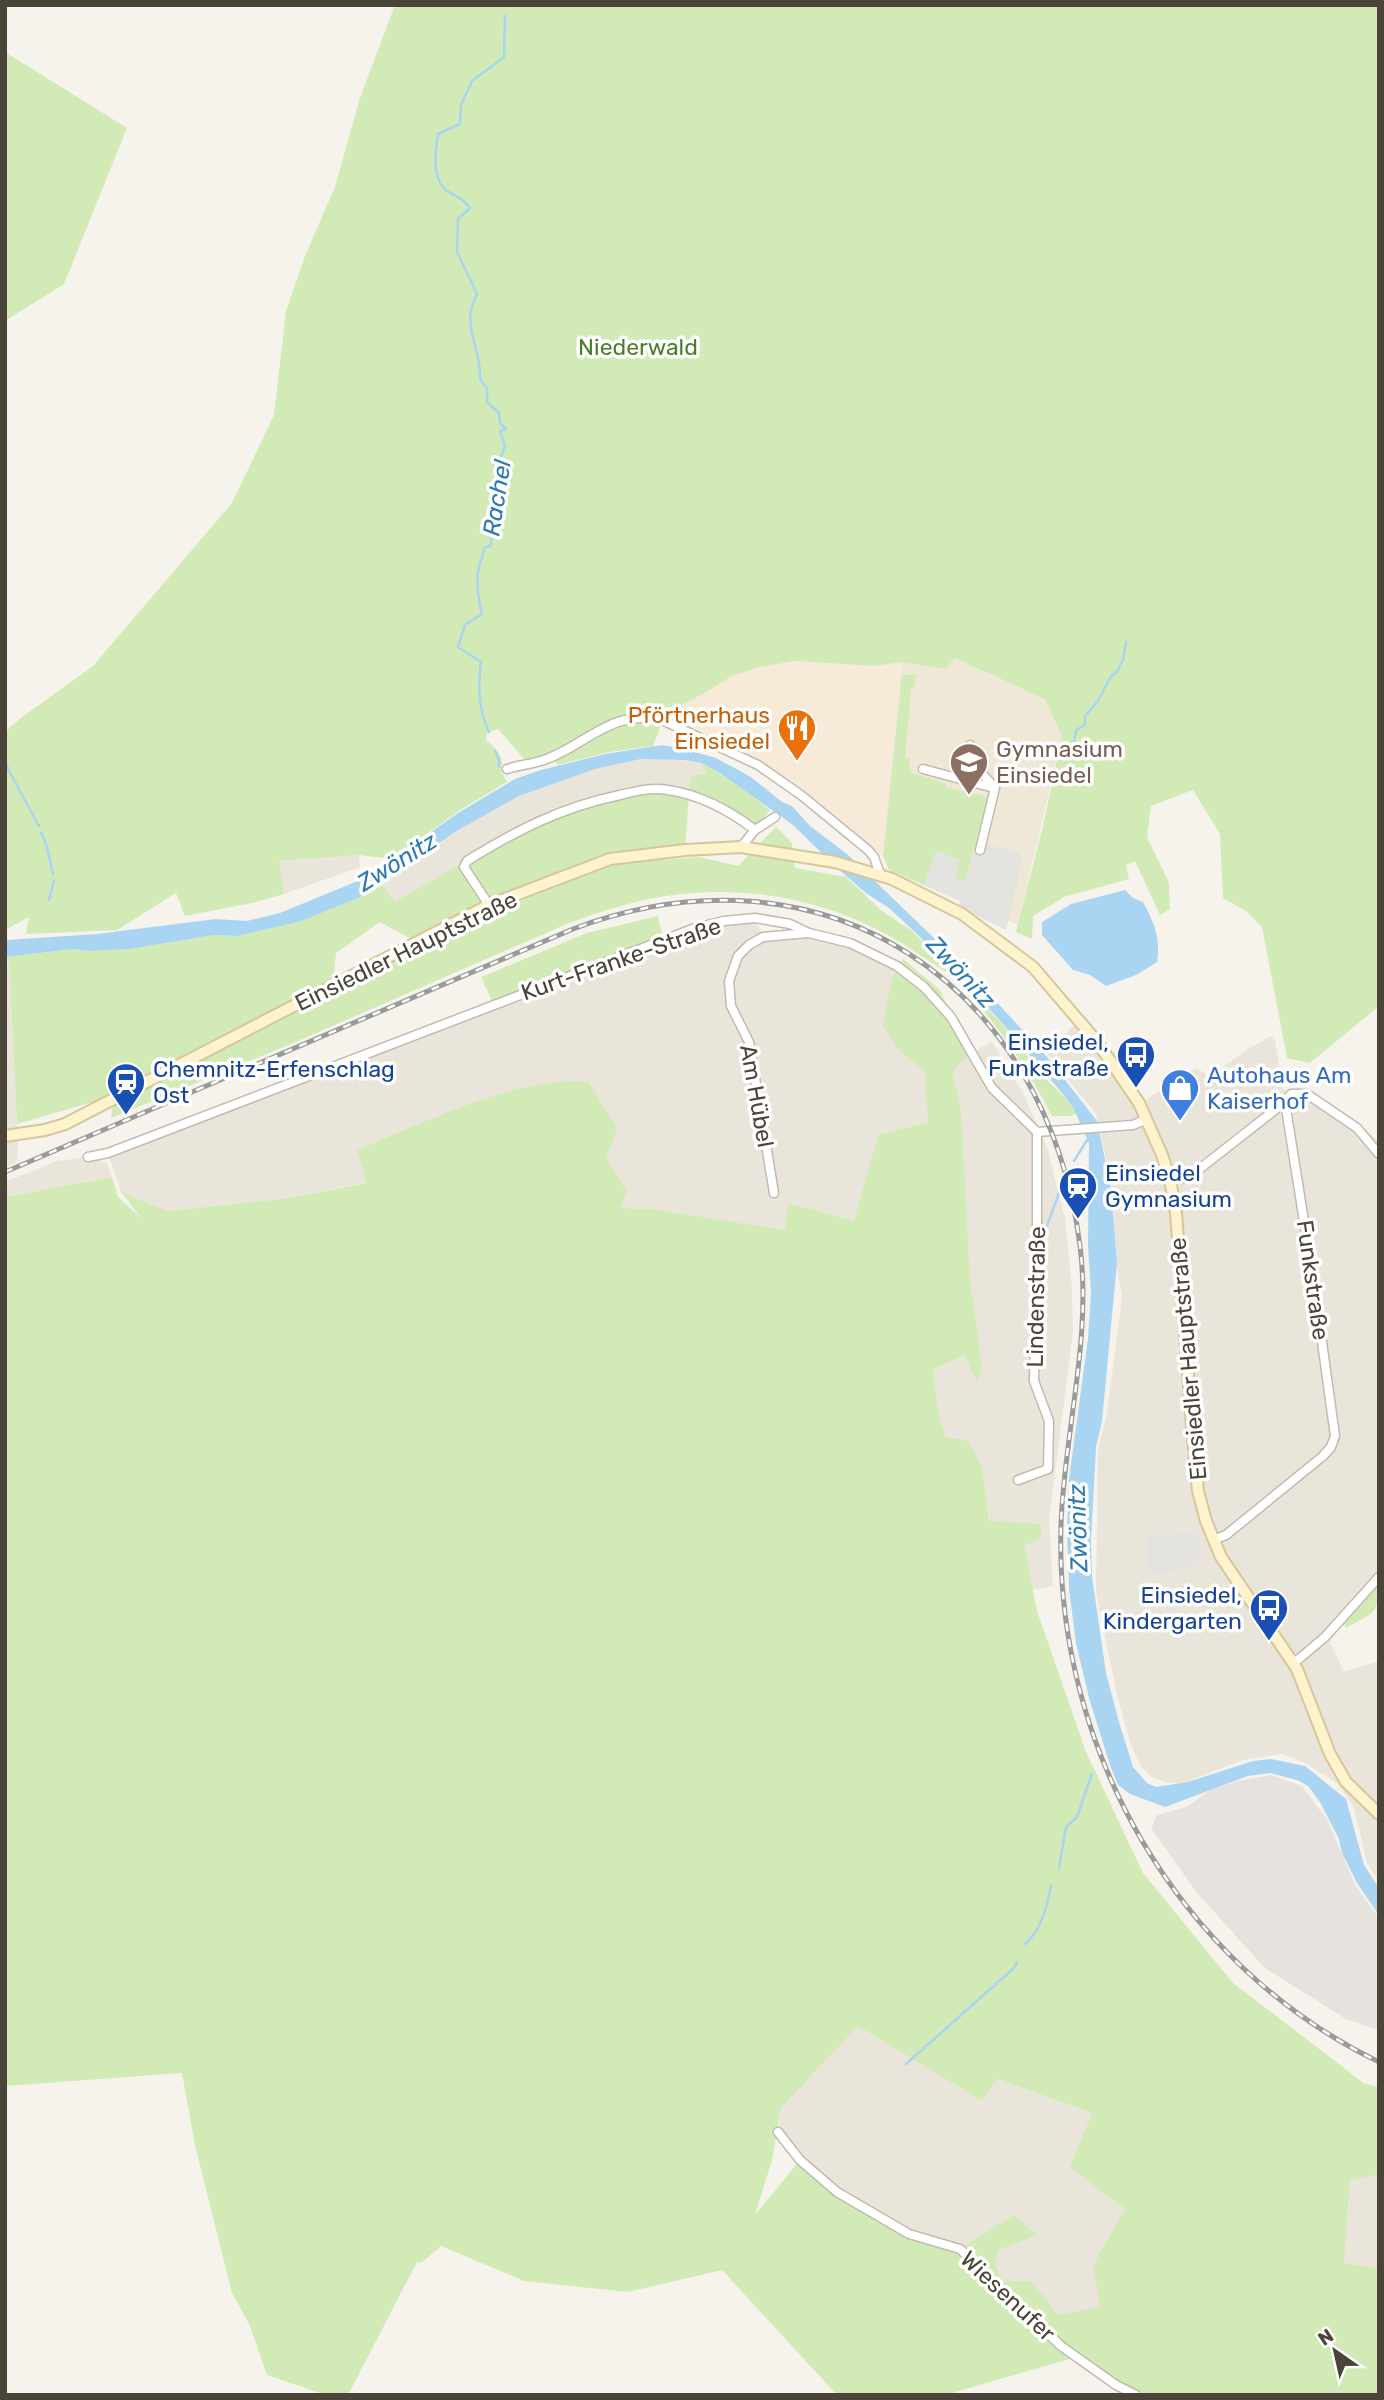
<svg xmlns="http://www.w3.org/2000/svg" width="1384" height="2400" viewBox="0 0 1384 2400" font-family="Rubik,sans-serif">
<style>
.residential{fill:#eae5da}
.commercial{fill:#f7ead8}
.industrial{fill:#e6e2dd}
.education{fill:#efe8d6}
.green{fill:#d2eab5;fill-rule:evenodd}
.parking{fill:#e5e3e0}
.water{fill:#a9d4f2}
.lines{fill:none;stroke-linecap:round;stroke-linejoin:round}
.stream{stroke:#a9d4f2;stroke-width:2.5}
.street-casing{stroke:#c2bbae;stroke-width:11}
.secondary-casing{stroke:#d6c79b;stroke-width:14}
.street{stroke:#fff;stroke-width:8}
.secondary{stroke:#fff3cd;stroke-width:10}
.rail-casing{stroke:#9a9a9a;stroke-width:5}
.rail{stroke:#fff;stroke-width:2.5;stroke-dasharray:8;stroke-linecap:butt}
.labels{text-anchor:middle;stroke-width:7;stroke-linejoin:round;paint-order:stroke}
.park-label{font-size:23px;fill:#4a7f2a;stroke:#fff}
.food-label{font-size:23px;fill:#c56008;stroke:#fff;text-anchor:end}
.education-label{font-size:23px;fill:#785e54;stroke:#fff;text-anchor:start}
.street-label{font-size:23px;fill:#4b4439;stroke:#fff}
.transit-label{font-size:23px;fill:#164399;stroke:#fff;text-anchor:end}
.shop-label{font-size:23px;fill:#366cbe;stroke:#fff;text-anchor:start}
.water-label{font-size:24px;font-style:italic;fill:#2e7ab2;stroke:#fff}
</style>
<rect width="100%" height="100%" fill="#f6f3ec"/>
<g class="residential">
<polygon points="658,758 701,763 708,774 689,794 467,861 395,903 382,885 455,832 519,796 594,769 641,759"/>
<polygon points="359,855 360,867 284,894 278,861"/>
<polygon points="755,918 763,937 809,933 849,943 897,966 899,1051 926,1071 928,1122 878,1135 855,1221 788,1203 785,1230 653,1209 619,1208 358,1150 368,1182 282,1199 167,1211 121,1192 108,1153 695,928"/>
<polygon points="9,961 18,1149 16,1163 5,1167 5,962"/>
<polygon points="1085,1015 1145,1100 1196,1068 1210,1076 1248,1049 1271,1036 1275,1041 1283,1089 1305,1099 1330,1115 1360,1126 1379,1141 1379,1584 1329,1640 1344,1672 1379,1661 1379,1882 1367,1863 1354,1808 1338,1784 1307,1764 1282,1754 1243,1760 1181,1784 1165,1782 1150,1776 1140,1765 1131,1745 1117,1695 1096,1592 1098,1448 1107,1414 1122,1297 1117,1268 1112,1187 1096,1114 1046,1052"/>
<polygon points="992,1041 1024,1095 1047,1147 1065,1219 1072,1289 1073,1332 1049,1520 1053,1586 1031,1590 1023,1544 989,1521 982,1466 946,1437 939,1418 933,1369 964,1354 982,1365 969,1280 961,1109 952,1072 968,1055"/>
<polygon points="88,1157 107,1163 112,1177 5,1197 5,1182 57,1161"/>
<polygon points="857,2025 982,2101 998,2079 1092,2113 1082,2138 1126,2209 1093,2265 1111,2312 1061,2346 909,2234 817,2177 778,2132 781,2108"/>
<polygon points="1379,2174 1379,2268 1344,2263 1350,2181"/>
</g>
<polygon class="commercial" points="795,661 874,666 902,662 883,856 801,787 756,758 678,721 675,708 703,694 732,676 760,667"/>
<polygon class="industrial" points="1271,1775 1302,1786 1328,1821 1355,1885 1379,1918 1379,2030 1346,2019 1265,1968 1197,1893 1151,1828 1157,1815 1187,1807 1209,1791 1238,1781"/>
<polygon class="education" points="953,658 1045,699 1062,736 1018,925 898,874 889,870 883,856 902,662 946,669"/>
<g class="green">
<path d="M395,5H1379V1006L1310,1063L1287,1058L1262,927L1246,911L1223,898L1220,834L1193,790L1151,806L1147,837L1169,883L1170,909L1160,915L1135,861L1126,865L1129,879L1064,897L1033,916L1032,939L1016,932L1043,826L1062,736L1045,699L954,658L946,669L902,662L874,666L795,661L760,667L732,676L703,694L675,708L624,716L608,722L543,756L526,761L498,729L487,733L486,740C498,750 505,757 501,772L507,782L460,810L392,859L359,855L279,861L284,894L252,903L185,916L176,893L117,930L26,934L29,917L5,930V732L21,718L93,666L232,503L274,415L286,311L305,256L335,187L360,98Z"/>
<polygon points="5,52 127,128 64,284 5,321"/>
<polygon points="902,675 916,675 914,687 911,688 905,758 910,759 909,769 912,773 946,784 946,787 988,797 965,882 954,878 960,860 936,852 924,885 889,870 883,856"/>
<polygon points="641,720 661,725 653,746 609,752 557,765 555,757 611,727"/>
<path d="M701,763L733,781L770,810L755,830L689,795L685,850L610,859L489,905L417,942L380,922L336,953L332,991L494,911L611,864L699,857L738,866L776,827L792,843L795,868L846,877L882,911L912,931L974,993L1000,1022L1048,1081L1079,1112L1071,1116H1052C1026,1066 994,1018 953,978C945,970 933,964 923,957C848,904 756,882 666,896C632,901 600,912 569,923L291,1044L111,1118L113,1105L103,1099L17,1124L9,962L6,957L75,949L90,951L130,949L214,935L238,936L302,921L363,896L382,885L395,902L537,820L644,790L689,794L691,776L707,774Z"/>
<polygon points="658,916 662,935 492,1001 481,977 587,933"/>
<path d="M903,959L940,990L968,1055L952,1072L961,1109L970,1282L982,1365L977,1382L964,1355L933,1369L939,1418L946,1437L968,1441L982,1466L989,1521L1041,1524V1539L1024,1545L1037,1611L1086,1752L1143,1873L1233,1983L1365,2084L1379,2087V2174L1350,2181L1344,2263L1379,2268V2395H1136L1076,2357L945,2395H837L722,2270L628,2292L524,2281L441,2246L421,2263L417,2262L348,2395H326L267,2375L250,2326L232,2293L195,2145L182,2073L5,2086V1197L112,1177L118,1197L142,1219L121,1192L167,1211L282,1199L367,1183L357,1150C420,1125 522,1074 589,1082L617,1129L606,1158L627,1191L620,1208L653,1209L785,1230L788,1203L854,1221L878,1135L928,1122L925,1071L899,1051L883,1025C888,1004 889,976 903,959ZM858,2026L982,2101L998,2079L1092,2113L1070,2167L1125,2209L1093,2265L1100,2307L1057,2315L1032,2281H1002L995,2263L997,2251L1037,2235L1014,2215L960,2249L909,2234L817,2177L800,2160L755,2215L772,2160L781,2108Z"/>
<path d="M1379,1584C1379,1615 1372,1613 1346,1628L1344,1623Z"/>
</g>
<g class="parking">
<polygon points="976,842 1015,851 1021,855 1022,863 1006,930 959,907 960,901 924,885 936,851 960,860 955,878 965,882"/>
<polygon points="1195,1531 1205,1556 1177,1572 1148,1573 1147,1536"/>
</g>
<g class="water">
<polygon points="662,745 684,749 716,758 751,777 782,802 792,806 810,826 847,854 969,972 1047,1057 1097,1121 1111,1188 1117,1263 1102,1421 1096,1447 1091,1540 1092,1577 1106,1673 1119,1722 1133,1767 1147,1783 1156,1787 1188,1782 1253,1761 1271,1759 1305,1766 1346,1799 1364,1865 1379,1888 1379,1915 1357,1883 1342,1853 1339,1839 1320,1802 1308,1786 1297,1780 1270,1773 1248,1776 1165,1807 1130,1794 1118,1785 1110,1765 1089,1698 1076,1643 1069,1589 1067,1531 1069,1479 1088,1339 1091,1293 1088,1246 1089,1143 1073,1107 1057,1087 994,1014 917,934 889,908 867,894 836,867 793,825 720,773 701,763 684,760 641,759 595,769 519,796 455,832 363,896 302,921 238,936 214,935 130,949 90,951 75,949 5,957 7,940 97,934 216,919 247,921 280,913 365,878 458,813 515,779 541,770 605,754"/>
<path d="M1125,890L1133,898L1143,902C1154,922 1161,939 1157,962L1136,975L1106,986L1090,975L1073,970L1042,935V922L1071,904Z"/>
</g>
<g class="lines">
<g class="stream">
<path d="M489,732C478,708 478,688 481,662L458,647L465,625L482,614C479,604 476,582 478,572C479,564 483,558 484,548L490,546L492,539L488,530L492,525L491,511L496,501L502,476L501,457L505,446L500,431L506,429L500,423L499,413L487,402V389L480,379C482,356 467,333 471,310C472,305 475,299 477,294L457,252L458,219L470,208C463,197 452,196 444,188C431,173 436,150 438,134L460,124L461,105L472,81L504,57L505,16"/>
<polyline points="495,751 499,760 499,767"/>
<polyline points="1073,752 1076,730 1085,725 1085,716 1098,701 1110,678 1118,670 1123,660 1126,642"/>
<polyline points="5,759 8,769 39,826"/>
<path d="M41,833C49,846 49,860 53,874"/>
<polyline points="49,900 54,881"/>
<polyline points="1074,1161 1089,1137"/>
<polyline points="1045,1231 1059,1193"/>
<polyline points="1059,1868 1066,1827 1077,1817 1092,1774"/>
<path d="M1025,1944C1042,1929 1047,1907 1051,1885"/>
<polyline points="906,2064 1014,1968 1017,1962"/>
</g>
<g class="street-casing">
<g id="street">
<polyline points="970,745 970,760 995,788 980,850"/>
<path d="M507,769C519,765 532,764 544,760C587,745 612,707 664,721L758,765L801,795L868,850L874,857L880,874"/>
<polyline points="923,769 994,788"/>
<polyline points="741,847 755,830 775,817"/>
<path d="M489,905L464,867L467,861C517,830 562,807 620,795C636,791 652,787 668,790C701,795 729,810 755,830"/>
<polyline points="88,1157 108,1153 695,928 724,921 755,918 790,924 809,933 850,943 897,966 924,987 951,1017 992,1088 1037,1132 1133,1125 1147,1119"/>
<polyline points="1170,1180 1188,1178 1285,1102 1291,1094 1307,1094 1357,1128 1379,1154"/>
<polyline points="774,1193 749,1042 731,1006 729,981 738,956 749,945 763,937 808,933"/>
<polyline points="1018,1480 1048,1469 1049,1421 1034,1381 1037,1276 1037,1132"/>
<polyline points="1213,1540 1226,1535 1323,1456 1331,1447 1335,1436 1314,1284 1285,1102"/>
<polyline points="1294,1663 1325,1637 1379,1577"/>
<polyline points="778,2132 800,2160 837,2192 909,2234 960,2249 1061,2346 1116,2385 1136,2395"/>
</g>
</g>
<g class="secondary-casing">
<polyline id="secondary" points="5,1136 45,1130 65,1124 489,905 610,859 685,850 741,847 835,862 892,879 962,914 1033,967 1098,1043 1139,1103 1162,1155 1170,1180 1176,1213 1192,1427 1198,1491 1206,1521 1221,1557 1297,1669 1330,1754 1346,1782 1379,1814"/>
</g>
<use href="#street" class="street"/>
<use href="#secondary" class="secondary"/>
<g class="rail-casing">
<path id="rail" d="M5,1172L573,929C825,834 1047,984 1080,1246C1092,1340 1064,1432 1061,1525C1054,1747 1177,1964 1379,2062"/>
</g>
<use href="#rail" class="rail"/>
</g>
<defs>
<g id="restaurant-pin" transform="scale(2.0125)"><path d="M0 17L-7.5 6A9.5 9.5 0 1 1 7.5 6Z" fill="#e8710a" stroke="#fff"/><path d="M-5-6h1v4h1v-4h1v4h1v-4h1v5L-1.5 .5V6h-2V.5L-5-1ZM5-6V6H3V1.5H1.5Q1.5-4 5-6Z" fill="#fff"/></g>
<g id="school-pin" transform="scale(2.0125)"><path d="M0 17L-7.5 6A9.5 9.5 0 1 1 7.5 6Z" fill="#8d6e63" stroke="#fff"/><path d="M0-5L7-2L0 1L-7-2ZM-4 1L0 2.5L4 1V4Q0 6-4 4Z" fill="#fff"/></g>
<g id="bus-pin" transform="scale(2.0125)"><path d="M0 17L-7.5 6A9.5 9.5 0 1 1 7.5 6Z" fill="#1a4fb4" stroke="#fff"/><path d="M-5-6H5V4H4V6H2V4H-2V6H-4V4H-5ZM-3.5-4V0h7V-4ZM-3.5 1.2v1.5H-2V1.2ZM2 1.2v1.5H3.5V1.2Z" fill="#fff"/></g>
<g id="station-pin" transform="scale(2.0125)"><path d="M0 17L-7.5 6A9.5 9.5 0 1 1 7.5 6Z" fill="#1a4fb4" stroke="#fff"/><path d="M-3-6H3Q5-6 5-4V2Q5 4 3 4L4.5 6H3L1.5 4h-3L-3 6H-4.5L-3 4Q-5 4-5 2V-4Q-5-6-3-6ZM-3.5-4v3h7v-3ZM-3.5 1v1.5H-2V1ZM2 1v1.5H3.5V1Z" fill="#fff"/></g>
<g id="shop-pin" transform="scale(2.0125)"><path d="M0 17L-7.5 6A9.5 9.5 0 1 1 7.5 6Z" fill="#3f7fe0" stroke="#fff"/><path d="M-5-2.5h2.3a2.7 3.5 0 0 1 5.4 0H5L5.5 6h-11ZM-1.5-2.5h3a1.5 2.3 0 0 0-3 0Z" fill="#fff"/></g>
</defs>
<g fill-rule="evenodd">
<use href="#restaurant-pin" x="797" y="728"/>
<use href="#school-pin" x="969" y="762"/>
<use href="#bus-pin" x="1136" y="1055"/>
<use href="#station-pin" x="126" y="1082"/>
<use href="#shop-pin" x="1180" y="1088"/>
<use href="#station-pin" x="1078" y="1186"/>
<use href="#bus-pin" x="1269" y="1608"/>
</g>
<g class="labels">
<g class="park-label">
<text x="638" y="355">Niederwald</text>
</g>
<g class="food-label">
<text x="770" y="723">Pförtnerhaus<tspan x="770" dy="26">Einsiedel</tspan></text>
</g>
<g class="education-label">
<text x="996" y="757">Gymnasium<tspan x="996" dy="26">Einsiedel</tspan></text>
</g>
<g class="street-label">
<text transform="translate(406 951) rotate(-26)" y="8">Einsiedler Hauptstraße</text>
<text transform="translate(621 959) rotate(-19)" y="8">Kurt-Franke-Straße</text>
<text transform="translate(757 1096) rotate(80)" y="8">Am Hübel</text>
<text transform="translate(1313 1280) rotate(82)" y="8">Funkstraße</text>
<text transform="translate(1036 1297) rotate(-89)" y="8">Lindenstraße</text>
<text transform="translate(1188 1359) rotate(-95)" y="8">Einsiedler Hauptstraße</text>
<text transform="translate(1008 2296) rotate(43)" y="8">Wiesenufer</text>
</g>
<g class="transit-label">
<text x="1109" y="1050">Einsiedel,<tspan x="1109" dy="26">Funkstraße</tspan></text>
<text x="153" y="1077" text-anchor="start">Chemnitz-Erfenschlag<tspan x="153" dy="26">Ost</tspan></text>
<text x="1105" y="1181" text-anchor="start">Einsiedel<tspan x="1105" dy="26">Gymnasium</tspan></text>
<text x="1242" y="1603">Einsiedel,<tspan x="1242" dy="26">Kindergarten</tspan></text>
</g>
<g class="shop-label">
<text x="1207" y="1083">Autohaus Am<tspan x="1207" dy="26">Kaiserhof</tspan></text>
</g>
<g class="water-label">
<text transform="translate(497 498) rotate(-81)" y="8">Rachel</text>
<text transform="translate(397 862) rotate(-32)" y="8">Zwönitz</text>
<text transform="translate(961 972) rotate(47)" y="8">Zwönitz</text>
<text transform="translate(1078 1528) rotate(-92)" y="8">Zwönitz</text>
</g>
</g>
<rect width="1384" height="2400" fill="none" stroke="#4b4439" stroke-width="14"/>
<g transform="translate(1335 2351) rotate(326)" stroke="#ffffff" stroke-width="5" paint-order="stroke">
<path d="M0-5L12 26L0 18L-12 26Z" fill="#4b4439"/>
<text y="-10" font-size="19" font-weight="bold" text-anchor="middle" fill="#4b4439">N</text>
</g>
</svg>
